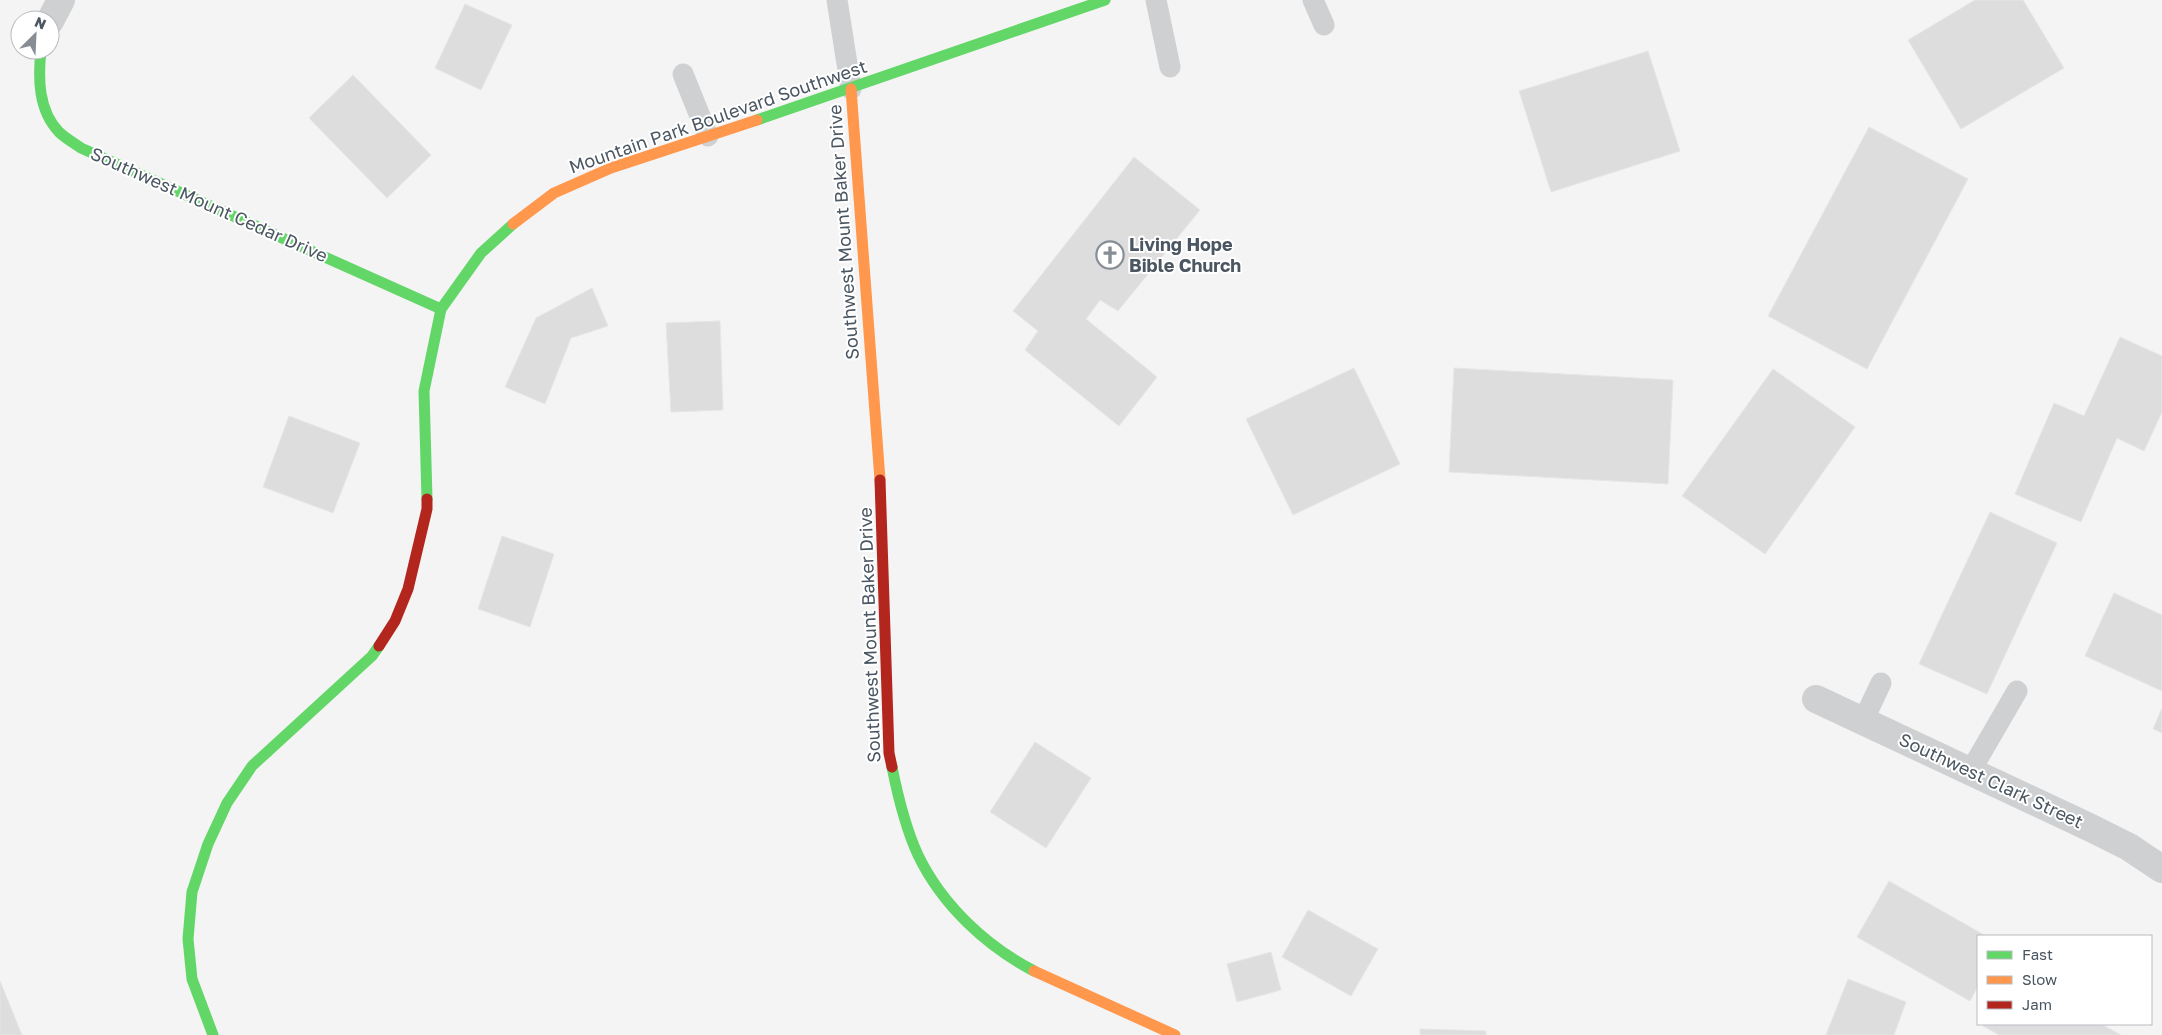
<svg xmlns="http://www.w3.org/2000/svg" width="2162" height="1035" viewBox="0 0 2162 1035" font-family="'Golos Text',sans-serif">
<style>
.building{fill:#ddddde;stroke:#e5e6e7}
.lines{fill:none;stroke-linecap:round;stroke-linejoin:round}
.lane{stroke:#ced0d2;stroke-width:21}
.street{stroke:#ced0d2;stroke-width:28}
.fast{stroke:#63d668;stroke-width:11}
.slow{stroke:#ff974d;stroke-width:11}
.jam{stroke:#b3261e;stroke-width:11}
.labels{text-anchor:middle;stroke-width:4;stroke-linejoin:round;paint-order:stroke}
.street-label{font-size:18px;fill:#4a5661;stroke:#fff}
.poi-label{font-size:18px;font-weight:bold;fill:#4a5661;stroke:#fff;text-anchor:start}
</style>
<rect width="100%" height="100%" fill="#f4f4f4"/>
<g class="building">
<polygon points="1975,0 2023,0 2064,68 1961,129 1908,40"/>
<polygon points="465,4 512,25 481,90 435,68"/>
<polygon points="1648,51 1680,151 1551,192 1519,91"/>
<polygon points="353,75 431,155 387,198 309,118"/>
<polygon points="1869,127 1968,179 1867,369 1768,316"/>
<polygon points="1134,157 1200,210 1118,311 1100,300 1086,319 1157,377 1119,426 1025,350 1038,331 1013,311"/>
<polygon points="592,288 608,326 571,338 545,404 505,387 536,318"/>
<polygon points="720,321 723,410 671,412 666,323"/>
<polygon points="2120,337 2162,356 2162,412 2144,451 2117,438 2081,522 2015,494 2054,403 2084,416"/>
<polygon points="1354,368 1400,464 1293,515 1246,419"/>
<polygon points="1454,368 1673,380 1668,484 1449,472"/>
<polygon points="1773,369 1855,427 1765,554 1682,496"/>
<polygon points="289,416 360,443 333,513 263,487"/>
<polygon points="1990,512 2057,543 1987,694 1919,664"/>
<polygon points="502,536 554,554 530,627 478,609"/>
<polygon points="2114,593 2162,615 2162,691 2085,656"/>
<polygon points="2162,708 2162,733 2153,729"/>
<polygon points="1035,742 1091,778 1046,848 990,812"/>
<polygon points="1889,881 1986,936 1978,936 1978,986 1970,1001 1857,937"/>
<polygon points="1308,910 1378,949 1351,996 1282,957"/>
<polygon points="1271,952 1281,990 1237,1002 1227,964"/>
<polygon points="1848,979 1906,1002 1894,1035 1826,1035"/>
<polygon points="0,981 22,1035 0,1035"/>
<polygon points="1985,1024 2101,1024 2121,1035 1999,1035 1983,1026"/>
<polygon points="1420,1029 1486,1031 1486,1035 1420,1035"/>
</g>
<g class="lines">
<g class="lane">
<polyline points="837,0 851,89"/>
<polyline points="1156,0 1170,67"/>
<polyline points="1313,0 1324,25"/>
<polyline points="683,74 708,136"/>
<polyline points="1863,721 1881,683"/>
<polyline points="1970,772 2017,691"/>
</g>
<g class="street">
<polyline points="50,21 61,0"/>
<polyline points="1816,699 2091,828 2129,847 2162,869"/>
</g>
<g class="fast">
<path d="M41,50C38,78 38,110 59,132C65,138 74,143 81,148L441,309"/>
<polyline points="757,120 1105,0"/>
<polyline points="427,499 424,391 441,309 481,253 513,224"/>
<path d="M892,767C898,797 905,827 918,855C942,905 986,946 1034,971"/>
<polyline points="213,1035 192,979 188,939 192,892 208,844 227,803 252,766 372,656 379,646"/>
</g>
<g class="slow">
<polyline points="851,89 880,480"/>
<polyline points="513,224 554,193 611,168 757,120"/>
<polyline points="1034,971 1175,1035"/>
</g>
<g class="jam">
<polyline points="880,480 889,753 892,767"/>
<polyline points="379,646 395,621 408,589 427,509 427,499"/>
</g>
</g>
<defs>
<g id="church-ring" transform="scale(1.4375)"><circle r="9.5" fill="#fff" stroke="#868d94" stroke-width="1.5"/><path d="M-1.2-6h2.4v3.5h3.3v2.4h-3.3V6h-2.4V-.1h-3.3v-2.4h3.3Z" fill="#868d94"/></g>
</defs>
<g fill-rule="evenodd">
<use href="#church-ring" x="1110" y="255"/>
</g>
<g class="labels">
<g class="street-label">
<text transform="translate(718 117) rotate(-19)" y="6">Mountain Park Boulevard Southwest</text>
<text transform="translate(209 205) rotate(24)" y="6">Southwest Mount Cedar Drive</text>
<text transform="translate(844 232) rotate(-94)" y="6">Southwest Mount Baker Drive</text>
<text transform="translate(870 635) rotate(-92)" y="6">Southwest Mount Baker Drive</text>
<text transform="translate(1991 781) rotate(25)" y="6">Southwest Clark Street</text>
</g>
<g class="poi-label">
<text x="1129" y="251">Living Hope<tspan x="1129" dy="21">Bible Church</tspan></text>
</g>
</g>
<rect x="1977" y="935" width="175" height="90" fill="#ffffff" stroke="#b7bbc0"/>
<rect x="1987" y="951" width="25" height="8" fill="#63d668" stroke="#b7bbc0"/>
<text x="2022" y="960" font-size="15" fill="#4a5661">Fast</text>
<rect x="1987" y="976" width="25" height="8" fill="#ff974d" stroke="#b7bbc0"/>
<text x="2022" y="985" font-size="15" fill="#4a5661">Slow</text>
<rect x="1987" y="1001" width="25" height="8" fill="#b3261e" stroke="#b7bbc0"/>
<text x="2022" y="1010" font-size="15" fill="#4a5661">Jam</text>
<g transform="translate(35 35) rotate(24)"><circle r="24" fill="#ffffff" stroke="#b7bbc0"/>
<path d="M0-4L9 19L0 12L-9 19Z" fill="#868d94"/>
<text y="-8" font-size="14" font-weight="bold" text-anchor="middle" fill="#4a5661">N</text>
</g>
</svg>
